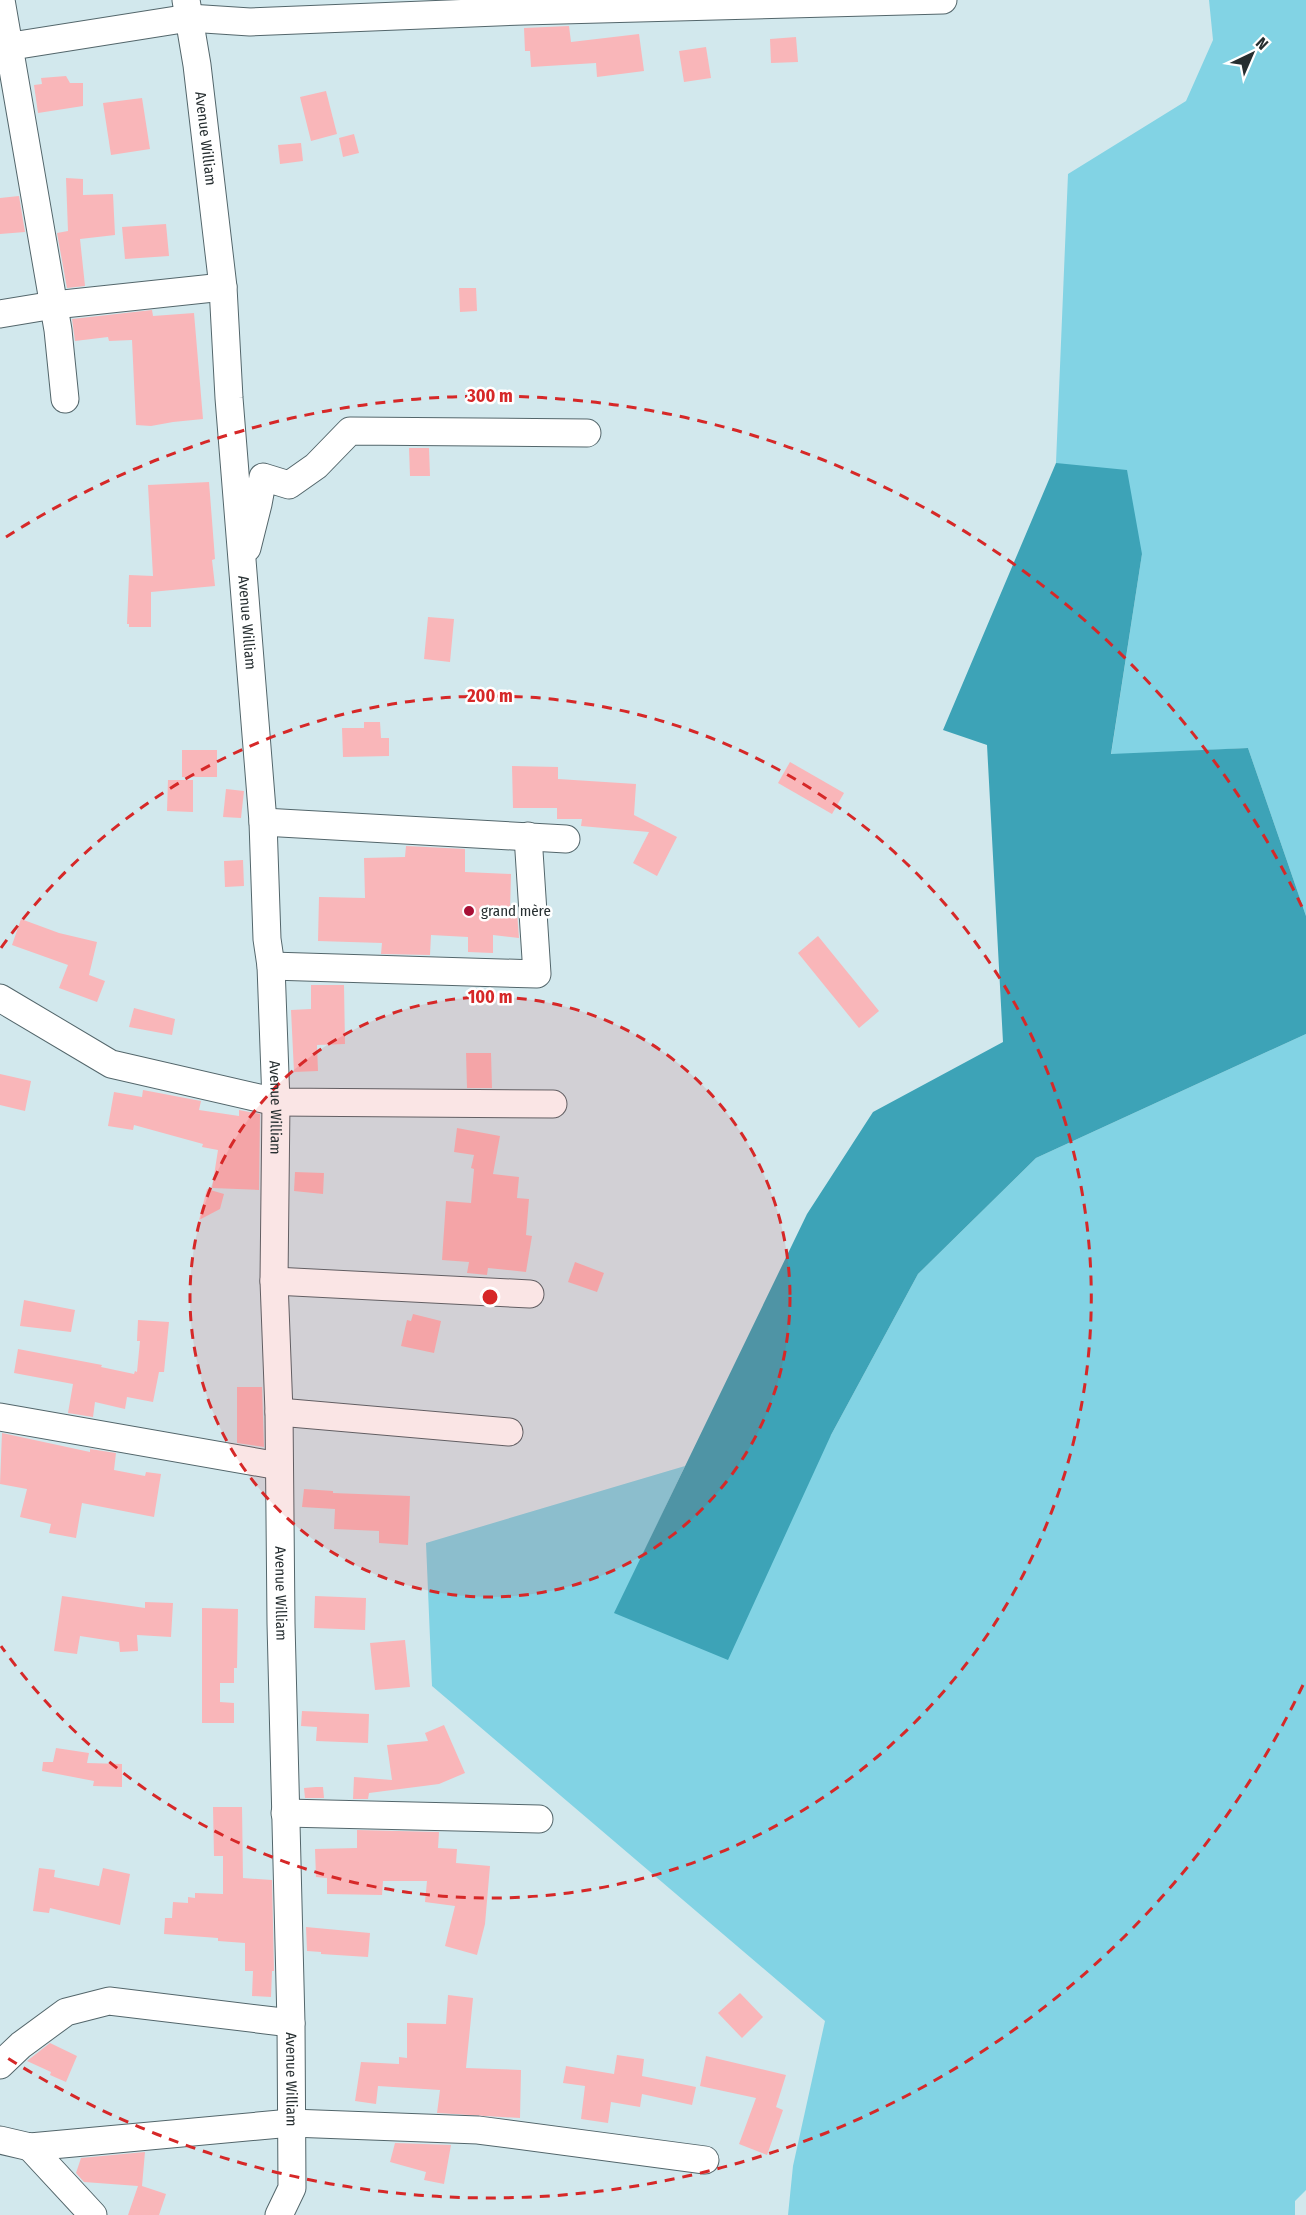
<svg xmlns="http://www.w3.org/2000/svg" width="1306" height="2215" viewBox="0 0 1306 2215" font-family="'Fira Sans Condensed',sans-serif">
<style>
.green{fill:#82d3e4}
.water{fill:#3da3b7}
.building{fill:#f9b6b9}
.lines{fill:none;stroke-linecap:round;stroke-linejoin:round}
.minor-casing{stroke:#53666b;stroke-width:29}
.minor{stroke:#fff;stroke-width:27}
.ring{fill:none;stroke:#d62828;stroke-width:3;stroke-dasharray:10 8}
.poi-dot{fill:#a81036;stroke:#fff;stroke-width:2}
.labels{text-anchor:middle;stroke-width:5;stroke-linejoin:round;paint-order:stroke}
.street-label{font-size:15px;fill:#262e30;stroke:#fff}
.poi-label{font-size:15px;fill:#262e30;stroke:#fff;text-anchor:start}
.centre{fill:#d62828;stroke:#fff;stroke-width:3}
.ring-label{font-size:18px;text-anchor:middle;font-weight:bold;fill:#d62828;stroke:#fff;stroke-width:5;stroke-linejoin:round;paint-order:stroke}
</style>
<rect width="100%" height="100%" fill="#d2e8ed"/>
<g class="green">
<polygon points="1209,0 1306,0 1306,916 1248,748 1111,755 1142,554 1056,463 1068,174 1186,101 1213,40"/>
<polygon points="1306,1034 1306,2190 1295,2201 1295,2215 788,2215 793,2166 825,2021 432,1686 426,1543 685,1466 615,1613 831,1435 918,1274 1036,1158"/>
</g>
<polygon class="water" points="1056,463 1127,470 1142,554 1111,754 1248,748 1306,916 1306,1034 1036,1158 918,1274 831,1435 728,1660 614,1613 807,1214 873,1112 1003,1042 987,745 943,730"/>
<g class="building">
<polygon points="569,26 571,42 639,34 644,71 597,77 596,63 531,67 530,51 525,51 524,28"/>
<polygon points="796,37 798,62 771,63 770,39"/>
<polygon points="706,47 711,78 684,82 679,51"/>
<polygon points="66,76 70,83 83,83 83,106 38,113 34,85 42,84 41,78"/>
<polygon points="326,91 337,134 311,141 300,97"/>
<polygon points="142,98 150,149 111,155 103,103"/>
<polygon points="354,134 359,153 343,157 339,138"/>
<polygon points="301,143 303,161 280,164 278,145"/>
<polygon points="66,178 83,179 83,195 113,194 115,235 80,239 85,286 67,288 57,233 68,231"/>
<polygon points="19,196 25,232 0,234 0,198"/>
<polygon points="166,224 169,256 125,259 122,227"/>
<polygon points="459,288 476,288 477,311 460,312"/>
<polygon points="152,310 153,316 194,313 203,419 173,422 151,426 136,425 132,340 109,341 108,337 75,341 72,319"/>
<polygon points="409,448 429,448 430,476 410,476"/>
<polygon points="209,482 215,559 212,560 215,586 151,592 151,627 129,627 129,624 127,624 129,575 153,576 148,485"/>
<polygon points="428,617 454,619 450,662 424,659"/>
<polygon points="364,722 380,722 381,738 389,738 389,756 343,757 342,728 364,728"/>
<rect x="182" y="750" width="35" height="27"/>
<polygon points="790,762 844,793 832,814 778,783"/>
<polygon points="512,766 558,767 558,779 636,784 634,815 677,837 657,876 633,863 649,832 581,826 582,819 557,819 557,808 513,808"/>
<polygon points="168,780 193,780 193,812 167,811"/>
<polygon points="226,789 244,791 241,818 223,817"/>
<polygon points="406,846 465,849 465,872 511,874 510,911 517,912 519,938 493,935 493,953 468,952 468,937 431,935 430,955 381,954 382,943 318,941 319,897 365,898 364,858 405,857"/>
<polygon points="243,860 244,886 225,887 224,861"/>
<polygon points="21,919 59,933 97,942 89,975 105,981 97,1002 59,988 68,965 12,945"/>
<polygon points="818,936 879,1011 859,1028 798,953"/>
<polygon points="311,985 344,985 345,1044 317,1045 318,1071 294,1072 291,1010 311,1009"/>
<polygon points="134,1008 175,1019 172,1035 129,1027"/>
<polygon points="466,1053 491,1053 492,1088 467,1088"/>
<polygon points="0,1074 31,1081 25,1111 0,1105"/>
<polygon points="143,1090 201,1101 199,1110 239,1116 239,1110 260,1114 259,1190 212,1188 218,1150 202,1147 203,1144 134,1125 133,1130 108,1126 114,1092 142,1097"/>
<polygon points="457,1128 500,1136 493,1174 519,1177 517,1198 529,1199 526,1235 532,1236 526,1272 488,1268 487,1275 467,1273 469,1262 442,1260 446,1201 471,1203 474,1169 471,1168 474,1155 454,1152"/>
<polygon points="295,1172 324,1173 323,1194 294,1191"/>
<polygon points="207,1189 224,1194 220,1209 199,1220"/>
<polygon points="575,1262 604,1273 597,1292 568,1282"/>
<polygon points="24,1300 75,1310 71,1332 20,1326"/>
<polygon points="413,1314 441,1321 434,1353 401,1346 407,1320 411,1321"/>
<polygon points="138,1320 169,1322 164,1372 159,1372 153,1402 127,1397 125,1409 95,1402 93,1417 68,1413 73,1384 14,1373 18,1349 102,1365 101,1367 134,1374 135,1371 137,1372 140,1341 137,1341"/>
<polygon points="237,1387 262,1387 264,1447 237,1443"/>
<polygon points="2,1433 90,1452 90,1449 116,1453 114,1470 145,1476 146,1472 161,1474 154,1517 82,1503 76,1538 49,1533 51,1524 20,1517 27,1489 0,1484"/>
<polygon points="304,1489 333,1491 333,1493 410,1496 408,1545 379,1543 379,1531 334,1529 335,1509 302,1507"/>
<polygon points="62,1596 145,1608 145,1602 173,1603 171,1637 137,1635 138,1651 120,1652 119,1642 80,1636 77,1654 54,1651"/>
<polygon points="315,1596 366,1598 365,1630 314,1628"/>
<polygon points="202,1608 238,1609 237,1668 234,1668 234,1683 220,1683 220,1702 234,1703 234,1723 202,1723"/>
<polygon points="405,1640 410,1687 375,1690 370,1643"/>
<polygon points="302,1711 369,1714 368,1743 316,1741 317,1727 301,1726"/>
<polygon points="444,1725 465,1773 439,1784 369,1793 368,1799 353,1799 354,1777 392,1780 387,1745 428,1741 425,1733"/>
<polygon points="56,1748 89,1753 87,1763 122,1764 122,1787 93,1786 94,1781 42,1771 43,1762 53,1762"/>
<polygon points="316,1787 323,1787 324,1798 305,1798 304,1788"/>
<polygon points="213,1807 242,1807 243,1878 272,1880 274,1971 272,1971 271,1997 252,1996 253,1971 245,1971 245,1943 218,1941 218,1938 164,1934 165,1918 172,1918 173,1902 188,1903 188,1897 195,1898 195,1893 223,1894 223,1856 214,1856"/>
<polygon points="357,1830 439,1832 438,1848 457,1849 456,1863 490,1866 485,1924 477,1955 445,1946 455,1906 425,1902 427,1881 383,1881 382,1895 327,1894 327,1878 316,1877 315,1849 357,1848"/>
<polygon points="39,1868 55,1870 54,1877 99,1886 103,1868 130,1874 120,1925 50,1908 49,1913 33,1911"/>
<polygon points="306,1927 370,1933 368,1957 321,1954 321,1952 307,1951"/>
<polygon points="740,1993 763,2017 742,2038 718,2013"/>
<polygon points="448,1995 473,1998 466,2068 521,2070 520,2118 437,2113 440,2090 378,2086 376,2104 355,2101 361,2062 399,2064 399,2057 407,2058 407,2023 446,2024"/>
<polygon points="50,2043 77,2056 66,2082 50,2075 51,2072 27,2061"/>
<polygon points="617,2055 644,2059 642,2076 696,2087 692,2105 642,2094 640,2107 611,2102 608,2123 581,2119 585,2086 563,2083 566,2066 614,2074"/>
<polygon points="706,2056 786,2075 776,2107 783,2110 767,2155 739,2144 756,2098 700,2086"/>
<polygon points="395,2143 451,2145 444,2184 424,2180 426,2172 390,2162"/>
<polygon points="145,2152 142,2186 166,2194 159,2215 128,2215 138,2186 84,2182 76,2173 81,2158"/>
</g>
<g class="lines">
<g class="minor-casing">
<g id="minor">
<polyline points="1,0 58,330 65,399"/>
<path id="s1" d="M186,0L197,65L223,287L229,398L263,822L267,939L271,966L276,1102L274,1281L279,1412L281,1623L291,2023L292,2188L279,2215"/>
<polyline points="0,48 189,18 250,22 523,11 943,0"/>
<polyline points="0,314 54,305 223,287"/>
<polyline points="247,548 258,504 263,477 289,485 316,466 350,431 587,433"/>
<polyline points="263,822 566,839"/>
<polyline points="271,966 537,974 528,836"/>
<polyline points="0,998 111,1064 276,1102 553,1104"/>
<polyline points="274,1281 530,1294"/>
<polyline points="279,1412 509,1432"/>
<polyline points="0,1417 279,1466"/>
<polyline points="285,1813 539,1819"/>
<polyline points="0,2065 21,2045 66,2012 109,2001 291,2023"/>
<polyline points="0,2140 30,2147 291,2123 478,2130 705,2160"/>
<polyline points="30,2147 93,2215"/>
</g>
</g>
<use href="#minor" class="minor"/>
</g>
<circle cx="490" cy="1297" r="300" fill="#d62828" fill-opacity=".12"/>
<g class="ring">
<circle cx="490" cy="1297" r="300"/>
<path d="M1 948A601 601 0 1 1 1 1646"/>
<path d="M1303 1685A901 901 0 0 1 6 2057M6 537A901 901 0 0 1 1303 909"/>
</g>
<circle class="poi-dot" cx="469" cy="911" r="6"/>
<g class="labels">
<g class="street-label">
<text dy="5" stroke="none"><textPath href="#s1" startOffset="140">Avenue William</textPath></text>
<text dy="5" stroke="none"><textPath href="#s1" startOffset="626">Avenue William</textPath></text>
<text dy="5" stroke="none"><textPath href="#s1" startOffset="1112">Avenue William</textPath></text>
<text dy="5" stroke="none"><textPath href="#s1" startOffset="1598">Avenue William</textPath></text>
<text dy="5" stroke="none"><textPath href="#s1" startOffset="2084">Avenue William</textPath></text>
</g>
<g class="poi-label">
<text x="481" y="916">grand mère</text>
</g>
</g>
<circle cx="490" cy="1297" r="9" class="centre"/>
<g class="ring-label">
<text x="490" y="402">300 m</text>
<text x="490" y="702">200 m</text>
<text x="490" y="1003">100 m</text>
</g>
<g transform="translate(1252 54) rotate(44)" stroke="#ffffff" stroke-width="4.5" paint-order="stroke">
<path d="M0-4.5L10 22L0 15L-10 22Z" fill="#262e30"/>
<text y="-9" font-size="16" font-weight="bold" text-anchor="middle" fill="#262e30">N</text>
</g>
</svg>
